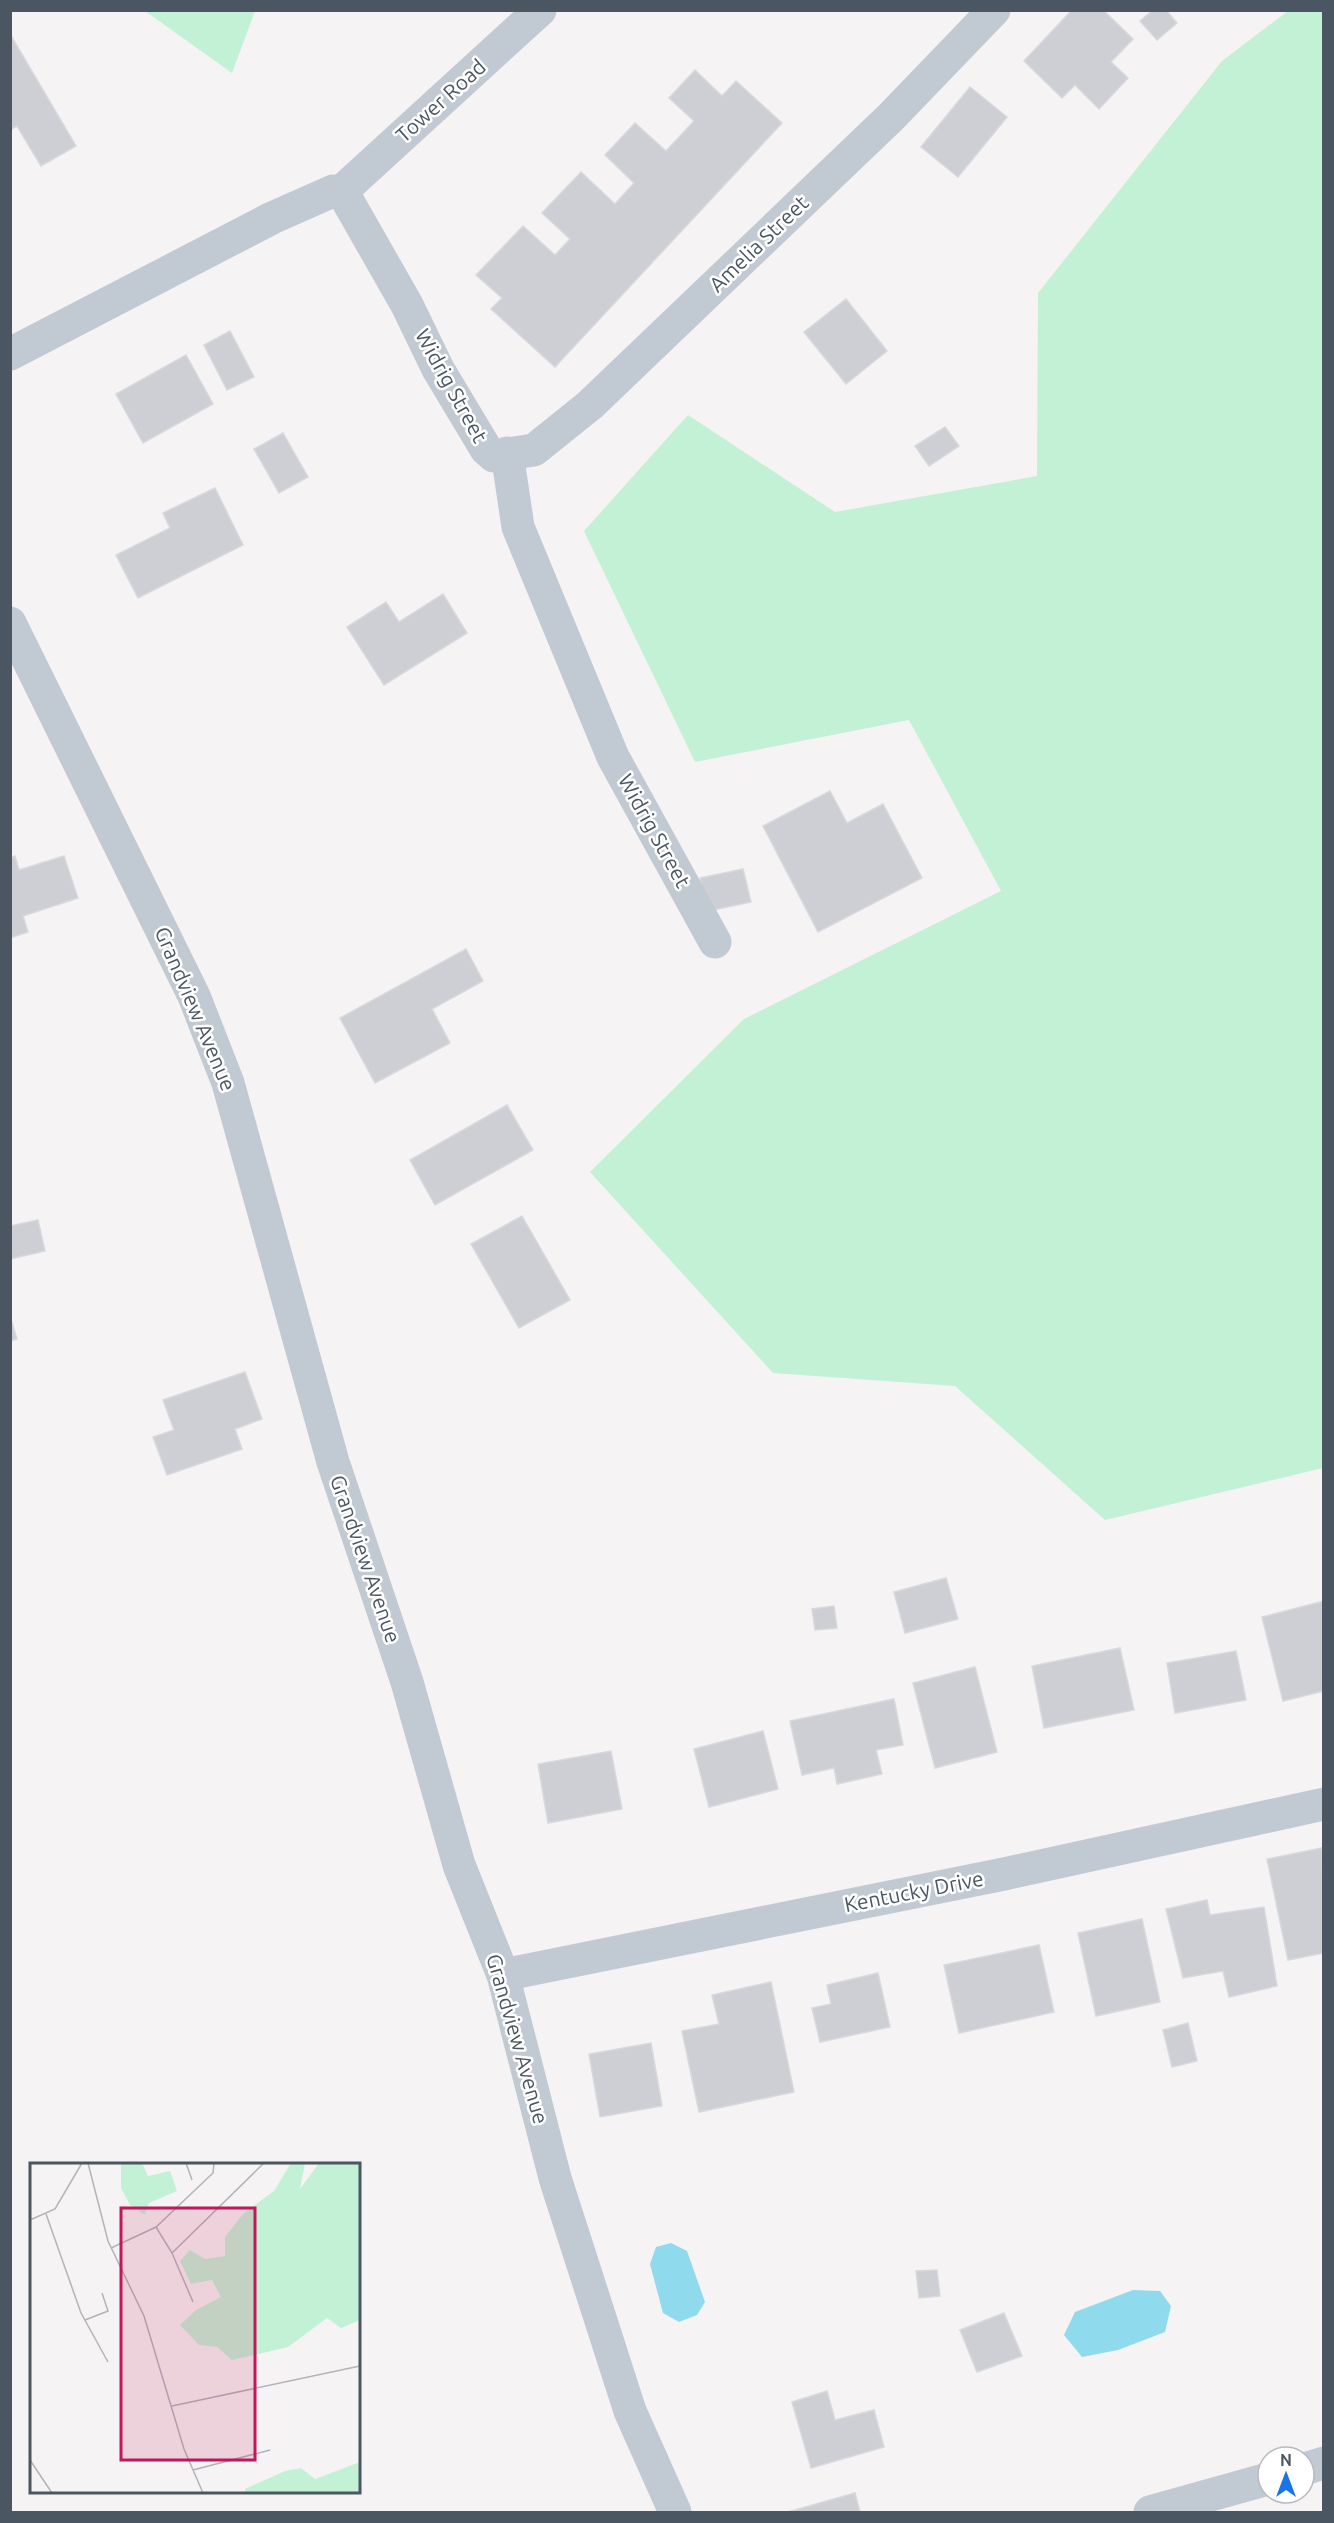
<svg xmlns="http://www.w3.org/2000/svg" width="1334" height="2523" viewBox="0 0 1334 2523" font-family="Ubuntu,sans-serif">
<style>
.green{fill:#c3f1d5}
.water{fill:#90daee}
.building{fill:#cdcfd5;stroke:#d7d9de;stroke-width:1.5}
.lines{fill:none;stroke-linecap:round;stroke-linejoin:round}
.minor{stroke:#c1cad2;stroke-width:33}
.labels{text-anchor:middle;stroke-width:5;stroke-linejoin:round;paint-order:stroke}
.street-label{font-size:21px;fill:#4a5661;stroke:#fff}
.inset-road{fill:none;stroke:#b1b4b9;stroke-width:1.5}
.view{fill:#c2185b;fill-opacity:0.15;stroke:#c2185b;stroke-width:3}
.inset-edge{fill:none;stroke:#4a5661;stroke-width:3}
</style>
<rect width="100%" height="100%" fill="#f5f3f3"/>
<g class="green">
<polygon points="145,11 255,10 255,11 232,73"/>
<polygon points="1288,11 1324,11 1323,1468 1105,1520 955,1386 773,1373 590,1172 744,1019 1001,891 909,720 695,762 584,531 688,415 835,512 1037,476 1038,293 1222,61"/>
</g>
<g class="water">
<polygon points="671,2243 687,2251 705,2302 697,2315 679,2322 663,2313 650,2264 656,2247"/>
<polygon points="1133,2290 1160,2291 1171,2306 1165,2332 1118,2350 1082,2357 1064,2335 1075,2312"/>
</g>
<g class="building">
<polygon points="1072,10 1103,10 1133,39 1111,62 1128,78 1099,109 1075,85 1062,98 1024,61"/>
<polygon points="1153,10 1166,10 1177,23 1157,40 1140,21"/>
<polygon points="10,34 76,146 41,166 17,126 10,130"/>
<polygon points="695,70 722,96 736,81 782,123 555,367 491,309 502,298 476,275 523,226 555,255 570,239 542,213 581,172 615,204 634,183 605,155 635,123 666,151 694,121 669,98"/>
<polygon points="970,87 1007,117 958,177 921,147"/>
<polygon points="846,299 887,351 846,384 804,332"/>
<polygon points="230,331 254,377 227,390 204,345"/>
<polygon points="186,355 213,404 143,443 116,394"/>
<polygon points="945,427 959,446 929,466 915,446"/>
<polygon points="283,433 308,477 279,493 254,449"/>
<polygon points="215,488 243,545 138,598 116,555 170,528 163,513"/>
<polygon points="443,594 467,633 384,685 347,627 386,602 399,622"/>
<polygon points="830,791 847,823 883,804 922,878 818,932 763,826"/>
<polygon points="15,856 19,870 64,856 78,898 23,916 28,932 10,938 10,858"/>
<polygon points="743,869 751,902 708,911 700,878"/>
<polygon points="466,949 483,981 432,1009 450,1043 375,1083 340,1018"/>
<polygon points="507,1105 533,1150 435,1205 410,1160"/>
<polygon points="522,1216 570,1300 519,1328 471,1244"/>
<polygon points="38,1220 45,1251 10,1259 10,1226"/>
<polygon points="10,1316 17,1339 10,1341"/>
<polygon points="245,1372 262,1419 235,1429 242,1449 167,1475 153,1437 174,1430 163,1400"/>
<polygon points="946,1578 958,1619 905,1633 894,1592"/>
<polygon points="1324,1601 1324,1691 1283,1701 1262,1617"/>
<polygon points="834,1606 837,1628 815,1630 812,1609"/>
<polygon points="1120,1648 1134,1710 1044,1728 1032,1666"/>
<polygon points="1236,1651 1246,1700 1175,1713 1167,1663"/>
<polygon points="975,1667 997,1752 935,1768 913,1683"/>
<polygon points="894,1699 903,1745 876,1750 882,1774 837,1784 834,1768 802,1775 790,1721"/>
<polygon points="763,1731 778,1789 709,1807 694,1749"/>
<polygon points="611,1751 622,1809 548,1823 538,1764"/>
<polygon points="1322,1848 1324,1953 1288,1960 1267,1859"/>
<polygon points="1207,1900 1210,1915 1264,1907 1277,1986 1229,1997 1223,1971 1183,1978 1166,1909"/>
<polygon points="1142,1919 1160,2002 1096,2016 1078,1933"/>
<polygon points="1039,1945 1054,2012 959,2033 944,1965"/>
<polygon points="878,1973 890,2027 820,2042 812,2008 831,2004 827,1985"/>
<polygon points="771,1982 794,2092 699,2112 682,2031 719,2024 712,1995"/>
<polygon points="1188,2023 1197,2061 1172,2067 1163,2030"/>
<polygon points="651,2043 662,2106 600,2117 589,2054"/>
<polygon points="937,2270 940,2296 919,2298 916,2271"/>
<polygon points="1004,2313 1022,2356 977,2372 960,2330"/>
<polygon points="827,2391 835,2420 874,2410 884,2447 811,2468 792,2402"/>
<polygon points="855,2493 860,2512 788,2512"/>
</g>
<g class="lines">
<g class="minor">
<polyline points="342,191 407,305 438,369 486,449 494,456 534,450 590,405 891,117 994,10"/>
<polyline points="342,191 540,10"/>
<polyline points="10,354 272,218 333,191 342,191"/>
<polyline points="507,453 518,527 613,757 715,942"/>
<polyline points="10,623 194,996 228,1083 333,1462 407,1682 459,1865 503,1975 555,2178 630,2411 675,2512"/>
<polyline points="503,1975 1004,1874 1324,1804"/>
<polyline points="1304,2469 1324,2463"/>
<polyline points="1150,2512 1268,2479"/>
</g>
</g>
<g class="labels">
<g class="street-label">
<text transform="translate(441 101) rotate(-42)" y="7">Tower Road</text>
<text transform="translate(759 244) rotate(-44)" y="7">Amelia Street</text>
<text transform="translate(451 386) rotate(61)" y="7">Widrig Street</text>
<text transform="translate(654 831) rotate(61)" y="7">Widrig Street</text>
<text transform="translate(195 1009) rotate(67)" y="7">Grandview Avenue</text>
<text transform="translate(365 1559) rotate(71)" y="7">Grandview Avenue</text>
<text transform="translate(914 1892) rotate(-11)" y="7">Kentucky Drive</text>
<text transform="translate(517 2039) rotate(74)" y="7">Grandview Avenue</text>
</g>
</g>
<g transform="translate(30 2163)">
<rect width="330" height="330" fill="#f5f3f3"/>
<path d="M91,0H112L118,13L140,8L147,28L119,40L115,52L100,42L91,25ZM261,0H275L270,26L289,0H330V157L311,165L297,155L258,184L202,197L187,184L169,182L150,162L166,147L191,134L182,117L161,121L150,98L160,87L175,96L195,93V74L213,51L244,28ZM330,299V330H215V326L255,308L271,305L285,316Z" fill="#c3f1d5"/>
<path class="inset-road" d="M58,0L78,78L114,153L154,286L173,330M156,0L162,17M16,51L51,150L78,199M0,57L25,46L52,0M126,64L142,90L163,139M81,85L126,64L183,10L184,0M142,90L234,0M55,157L78,148L72,130M142,243L330,203M0,297L22,330M163,307L240,287"/>
<path class="view" d="M91,45H225V297H91Z"/>
<rect width="330" height="330" class="inset-edge"/>
</g>
<rect width="1334" height="2523" fill="none" stroke="#4a5661" stroke-width="24"/>
<g transform="translate(1286 2475)"><circle r="28" fill="#ffffff" stroke="#b7bbc0" stroke-width="1.5"/>
<path d="M0-4.5L10 22L0 15L-10 22Z" fill="#1a73e8"/>
<text y="-9" font-size="16" font-weight="bold" text-anchor="middle" fill="#4a5661">N</text>
</g>
</svg>
